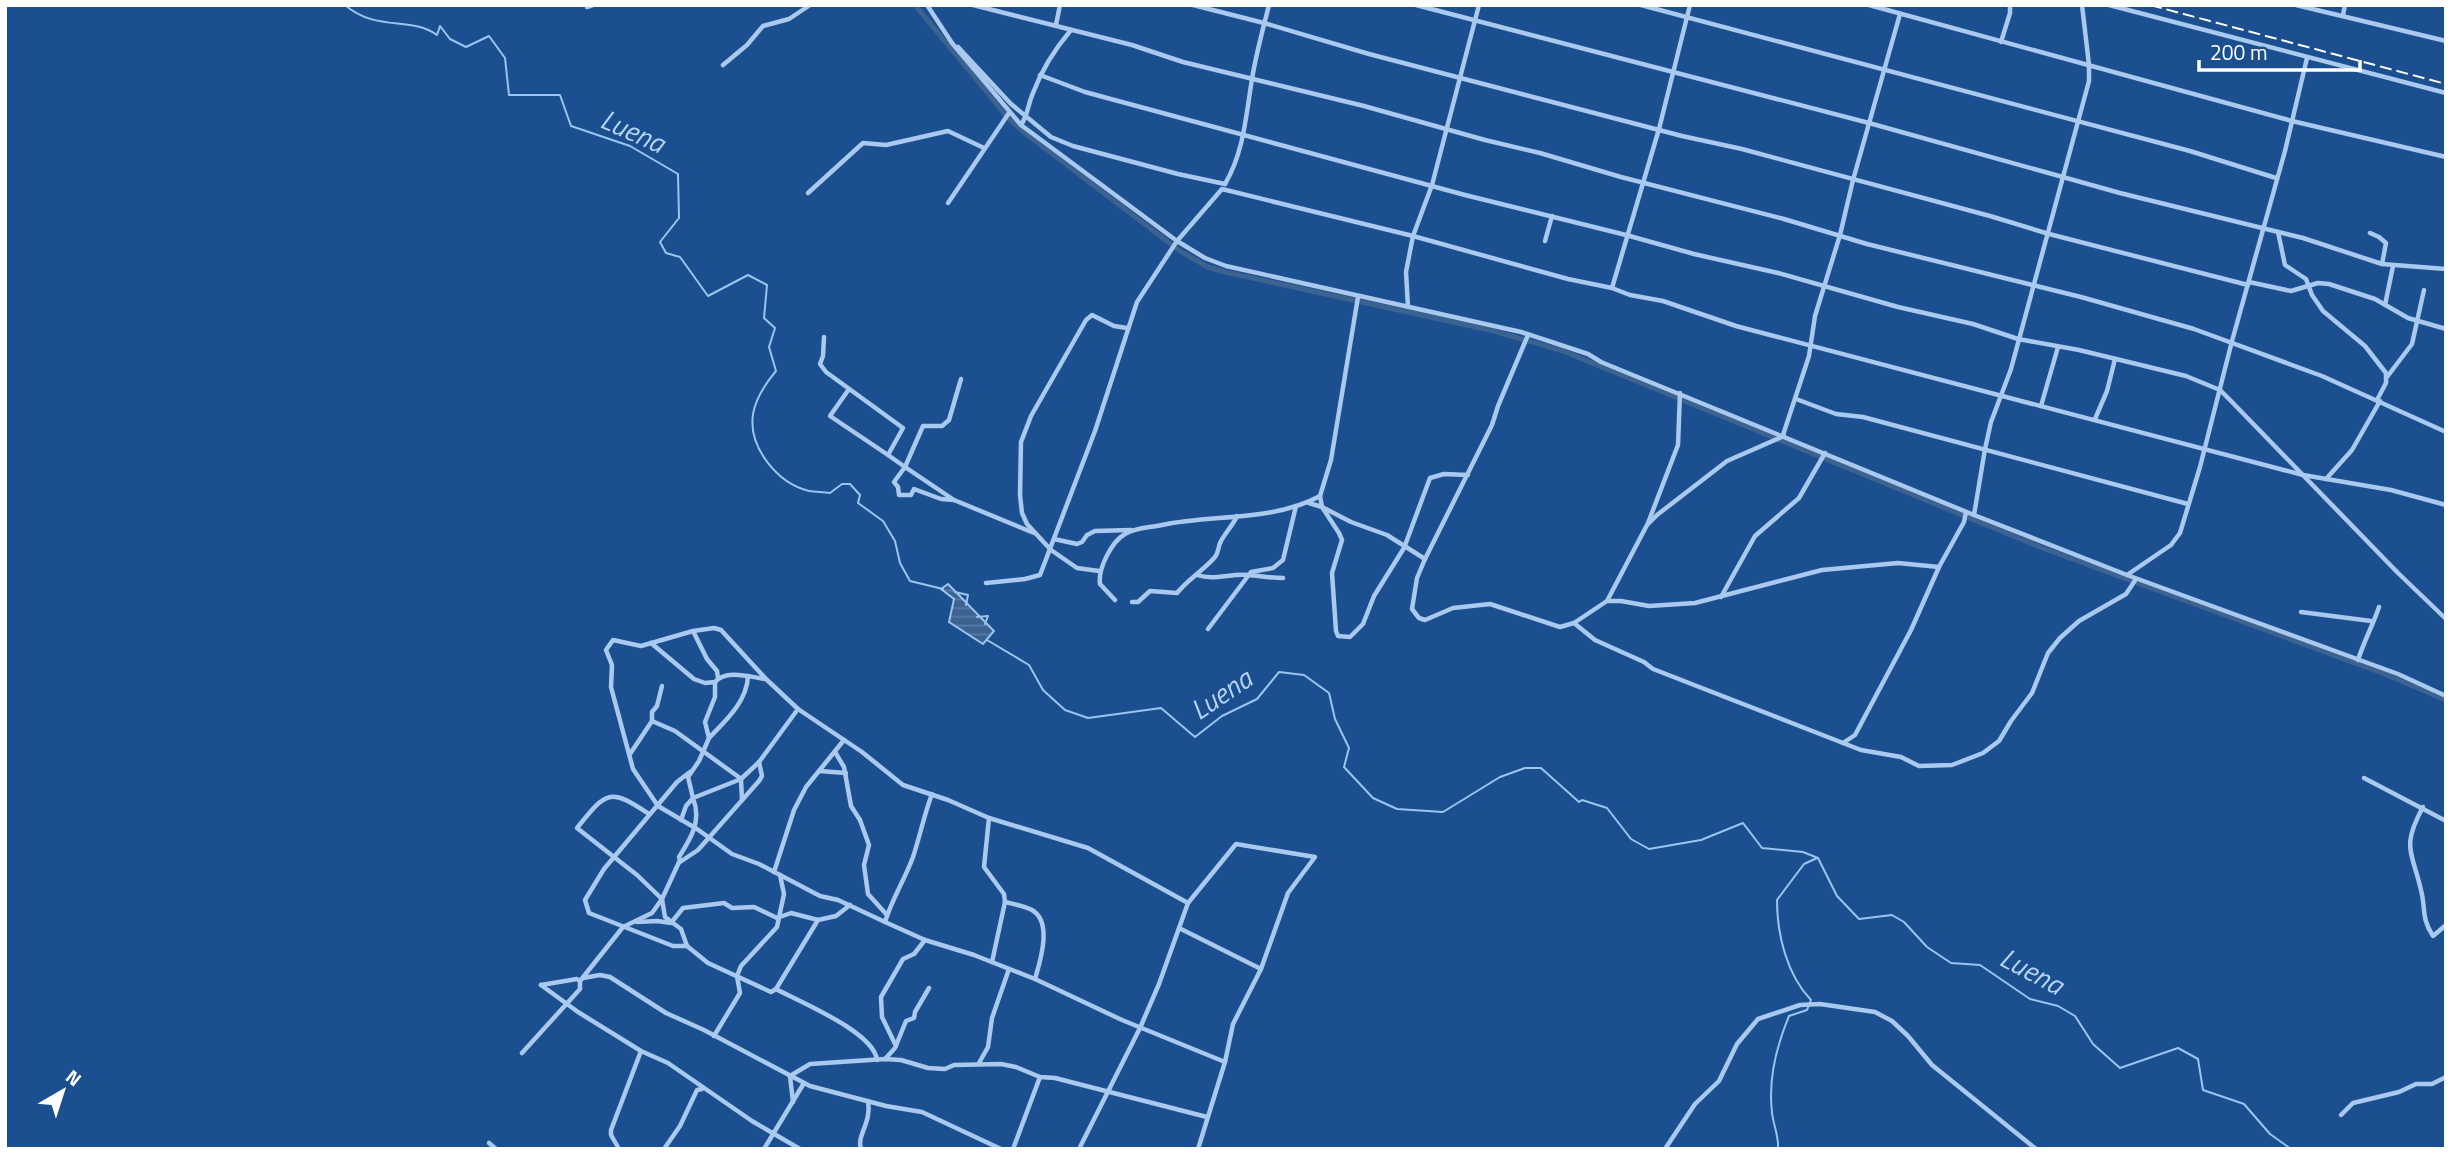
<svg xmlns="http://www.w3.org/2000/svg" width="2451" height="1154" viewBox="0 0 2451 1154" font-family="'Titillium Web',sans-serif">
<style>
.water{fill:url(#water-rules);stroke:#9cc4f0;stroke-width:2}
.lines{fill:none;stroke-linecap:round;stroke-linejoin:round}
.stream{stroke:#9cc4f0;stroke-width:2}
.canal{stroke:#3c6290;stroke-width:5}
.street{stroke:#a9c9ee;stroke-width:4.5}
.rail{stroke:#fff;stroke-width:2;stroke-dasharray:12 5;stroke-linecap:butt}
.labels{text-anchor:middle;stroke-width:5;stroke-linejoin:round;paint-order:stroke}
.water-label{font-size:28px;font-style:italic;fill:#b5d3f5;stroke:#1b4f8f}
</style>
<defs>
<pattern id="water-rules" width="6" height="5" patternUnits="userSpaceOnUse" patternTransform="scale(1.75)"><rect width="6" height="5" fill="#3c6290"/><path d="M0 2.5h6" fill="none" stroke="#597aa1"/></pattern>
</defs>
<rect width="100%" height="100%" fill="#1b4f8f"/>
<polygon class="water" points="948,584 994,631 983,644 949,622 954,599 941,589"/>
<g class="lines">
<g class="stream">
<path d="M345,5C376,32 411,16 437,35L440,26L450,39L466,47L489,36L505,58L509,95H560L571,126L630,146L678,174L679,218L660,242L666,253L680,257L708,296L748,275L767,285L764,318L775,328L769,347L776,371C766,383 756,397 753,414C748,447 777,483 809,491C816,492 823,492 830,493L842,484H850L860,495L858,503L883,521L895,541L900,563L910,581L943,589"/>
<polyline points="955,592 968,595 966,605"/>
<polyline points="977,617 988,616 985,624"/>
<polyline points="987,640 1029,665 1043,690 1065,710 1088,718 1161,708 1195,737 1222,716 1257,699 1279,672 1304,675 1329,693 1335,719 1349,748 1344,767 1373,798 1397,809 1443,812 1500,777 1525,768 1541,768 1579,802 1582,800 1607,808 1631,839 1649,849 1701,840 1743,823 1762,848 1803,852 1818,858 1837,896 1859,919 1892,915 1904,922 1927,947 1951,963 1980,965 2030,999 2058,1006 2075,1016 2093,1044 2120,1068 2178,1048 2198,1059 2203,1090 2244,1104 2270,1134 2291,1149"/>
<path d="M1778,1149C1779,1135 1773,1125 1772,1112C1768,1079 1777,1045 1789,1016L1807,1010L1811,1000C1787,975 1777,935 1777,900L1804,864L1817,858"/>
</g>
<polyline class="canal" points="915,5 1009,119 1021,130 1180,251 1208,267 1225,272 1494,331 1563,351 2045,549 2382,673 2446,700"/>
<g class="street">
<polyline points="927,5 952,43 1021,125 1177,241 1205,258 1226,266 1521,332 1588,354 1601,362 1974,515"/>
<polyline points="973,5 1132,45 1183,62 1364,106 1485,140 1540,153 1621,177 1784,219 1867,244 2081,297 2194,329 2322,376 2446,432"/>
<polyline points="1193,5 1264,23 1369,54 1682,136 1742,149 1990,216 2049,234 2248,285"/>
<polyline points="1416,5 1869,123 2120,193 2303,238 2382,264 2446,269"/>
<polyline points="1641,5 2190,151 2276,178"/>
<polyline points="1869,5 2292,121 2446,157"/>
<polyline points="2082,5 2089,65 2089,81 2011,369 1991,422 1985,449 1974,515 2127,575 2398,674 2446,696"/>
<polyline points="2109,5 2446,93"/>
<polyline points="2296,5 2446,41"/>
<polyline points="587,7 593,5"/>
<polyline points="2343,15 2345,5"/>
<polyline points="1056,25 1060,5"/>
<polyline points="2001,42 2010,13 2010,5"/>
<polyline points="958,47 1011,104 1051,137 1073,146 1178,174 1225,184"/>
<polyline points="723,65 747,45 763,26 789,19 810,5"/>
<polyline points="1040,75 1085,92 1465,195 1626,235 1694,254 1778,273 1898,307 1973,324 2018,339 2079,350 2186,376 2220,390 2232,402 2398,573 2446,619"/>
<path d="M1021,125C1028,115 1028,104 1033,93C1042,69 1054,50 1071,30"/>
<path d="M1225,184C1244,152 1246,115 1252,79C1256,54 1263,29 1269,5"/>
<polyline points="808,193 863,143 886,145 948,131 984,148"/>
<polyline points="948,203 1009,113"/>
<polyline points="2278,232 2285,265 2306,279 2312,295 2323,311 2365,346 2386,373 2386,383 2377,400"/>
<polyline points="2370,233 2379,237 2386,243 2382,264"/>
<polyline points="1545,241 1552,216"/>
<polyline points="2249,282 2291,291 2318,283 2329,284 2375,299 2408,318 2446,329"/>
<polyline points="1612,288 1659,129 1690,5"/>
<polyline points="2385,305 2393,266"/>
<polyline points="1408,307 1406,272 1413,236 1432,185 1479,5"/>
<polyline points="1528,335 1498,406 1492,425 1425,559 1417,578 1412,609 1419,618 1425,620 1453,608 1490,604 1560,627 1574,623 1607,601 1647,525 1657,515 1727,461 1784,436"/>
<polyline points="824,337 823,356 820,364 826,372 903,428 888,455 830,416 849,389"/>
<polyline points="2387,377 2412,344 2424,290"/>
<polyline points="1796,399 1836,414 1863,417 2188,504"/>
<polyline points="2041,406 2058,347"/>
<polyline points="2095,419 2107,391 2115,359"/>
<polyline points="1783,435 1809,356 1815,316 1840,235 1853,180 1900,14"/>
<polyline points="888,455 905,467 954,500 941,499 914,489 911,495 899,495 898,487 894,482 905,467 923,426 942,426 949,420 961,379"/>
<polyline points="2326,479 2352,450 2380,401"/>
<polyline points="1320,496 1322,507 1339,533 1342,540 1332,573 1336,631 1338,636 1350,637 1363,624 1374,596 1404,548 1430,478 1444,474 1468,475"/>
<polyline points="954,500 1034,533"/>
<polyline points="1309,503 1322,507 1351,522 1387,535 1425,559"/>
<polyline points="1648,523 1678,445 1680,393"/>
<polyline points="1054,539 1077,544 1082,542 1087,535 1095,531 1131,530"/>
<polyline points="1099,571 1077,568 1051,550 1027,524 1022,513 1020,495 1021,442 1031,416 1086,320 1092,315 1114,326 1127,328"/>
<path d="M1197,575C1214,581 1231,573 1248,575C1260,576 1271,578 1283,578"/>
<polyline points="2127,575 2171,545 2180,533 2200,467 2232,341 2285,151 2307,58"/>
<polyline points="986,583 1025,579 1040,575 1095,431 1137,302 1177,241 1222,189 1413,236 1568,279 1612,288 1630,295 1663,301 1736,326 2303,475 2391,490 2446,505"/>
<polyline points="1721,597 1755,536 1799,498 1825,453"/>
<path d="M1115,600L1100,584C1098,569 1111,542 1125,534C1137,527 1149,528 1162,525C1213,514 1272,522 1320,496L1331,460L1358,297"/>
<polyline points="1608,601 1621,601 1649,606 1695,603 1822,570 1898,563 1939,567"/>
<path d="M1132,602H1138L1150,591L1177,593C1188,579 1204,570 1215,557C1219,552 1218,546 1221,541C1226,532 1233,525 1237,516"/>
<polyline points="2301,612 2371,621"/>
<polyline points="1574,623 1595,640 1644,662 1653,669 1861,750 1901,757 1919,766 1952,765 1983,753 1999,741 2011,721 2032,693 2048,653 2060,638 2079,621 2126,594 2136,579"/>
<polyline points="1208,629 1251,572 1273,568 1283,560 1296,506"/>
<polyline points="693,631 707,659 717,671 718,678"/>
<path d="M651,643L694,679L705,683L715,682C726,669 750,677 765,679"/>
<path d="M2358,660C2364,641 2373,625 2379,607"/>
<polyline points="652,721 652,712 657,706 662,686"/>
<path d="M709,738C725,721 747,702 748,676"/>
<polyline points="1843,743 1855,735 1911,630 1939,567 1964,522 1966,512"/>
<polyline points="835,752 844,767 851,806 860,820 869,845 864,865 868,894 887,915"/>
<polyline points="630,754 652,721 675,731 740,778"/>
<polyline points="819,771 846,773"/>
<polyline points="690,772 677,782 604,869 585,900 589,913 673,946 687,946 708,963 771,992 776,989 818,920 836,916 850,905"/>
<polyline points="2364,778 2446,821"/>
<path d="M932,794C924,815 920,836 913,857C905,879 892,899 885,922L838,900L820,896L759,864L732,854L697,829L658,806L633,769L611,687L612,665L606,650L613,640L641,646L693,631L714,628L721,630L766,679L798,709L862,752L903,785L948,800L989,818L1088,848L1188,903"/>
<polyline points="742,800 741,779 759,762 798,709"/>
<path d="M2423,807C2401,847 2412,851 2421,890C2426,909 2421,918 2433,936L2446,925"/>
<path d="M649,814C609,787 606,792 577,828L637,875L662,899L665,917L681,929L687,946"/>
<polyline points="989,818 984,867 1004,894 1005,902 992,962"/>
<polyline points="681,820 686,806 693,798 688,777 699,761 709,738 705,722 715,697 715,682"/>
<polyline points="680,862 698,850 759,781 762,776 759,762"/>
<polyline points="774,872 794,810 806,787 844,740"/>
<path d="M1005,902C1013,904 1025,906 1032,910C1053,922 1040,962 1035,979"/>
<polyline points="637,922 657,921 671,923 683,908 724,903 732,908 754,907 777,918 791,913 818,920"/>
<polyline points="885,922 925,940 974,955 1035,979 1122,1020 1225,1062"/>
<polyline points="1179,928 1261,969"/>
<polyline points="583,978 600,975 610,977 666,1013 704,1030 810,1086 886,1106 922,1112 1001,1149"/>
<polyline points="541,985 578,1012 641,1051 668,1063 752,1121 800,1149"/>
<polyline points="541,985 577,979 580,981"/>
<path d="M776,989C800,1002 874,1032 877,1060"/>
<polyline points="714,1036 740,993 737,976 741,966 777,927 784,894 780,875"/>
<polyline points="896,1046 882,1017 881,997 903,959 914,954 925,940"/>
<path d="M522,1053L580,989V981L623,927L652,913L662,899L680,860L679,857C691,838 702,821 693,798L741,779"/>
<polyline points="885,1059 895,1048 906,1021 914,1018 915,1012 929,988"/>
<polyline points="979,1063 988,1047 992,1018 1009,969"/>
<polyline points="793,1102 790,1076 810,1064 885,1059 901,1060 928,1068 945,1069 954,1065 1001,1064 1016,1067 1040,1077 1055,1078 1207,1117"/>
<polyline points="2341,1115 2353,1103 2399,1092 2416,1084 2432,1084 2446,1077"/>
<polyline points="489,1143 496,1149"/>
<polyline points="619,1149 611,1135 611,1130 641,1051"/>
<polyline points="664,1149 680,1126 697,1090 702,1089"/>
<polyline points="764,1149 804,1083"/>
<path d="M861,1149C856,1136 872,1123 868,1101"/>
<polyline points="1013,1149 1040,1077"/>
<polyline points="1079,1149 1140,1028 1159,984 1188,903 1236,844 1315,857 1288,893 1261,969 1233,1024 1225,1062 1198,1149"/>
<polyline points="1665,1149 1695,1104 1719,1081 1737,1044 1758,1019 1800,1005 1820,1004 1875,1012 1892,1021 1908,1036 1932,1065 2036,1149"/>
</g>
<polyline class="rail" points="2150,5 2446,84"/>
</g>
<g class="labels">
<g class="water-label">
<text transform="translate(633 131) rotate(24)" y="10">Luena</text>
<text transform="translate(1221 694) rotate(-34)" y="10">Luena</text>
<text transform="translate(2032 971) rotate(28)" y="10">Luena</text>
</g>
</g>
<rect width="2451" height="1154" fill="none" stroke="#ffffff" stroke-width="14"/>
<g transform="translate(63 1091) rotate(39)" stroke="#1b4f8f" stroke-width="5" paint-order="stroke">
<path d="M0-5L12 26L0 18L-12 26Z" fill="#ffffff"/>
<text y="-10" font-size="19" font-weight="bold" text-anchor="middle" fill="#ffffff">N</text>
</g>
<path d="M2199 60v10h161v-10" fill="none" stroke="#ffffff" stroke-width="3.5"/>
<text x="2210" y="60" font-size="21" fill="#ffffff" stroke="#1b4f8f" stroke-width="5" paint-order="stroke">200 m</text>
</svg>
